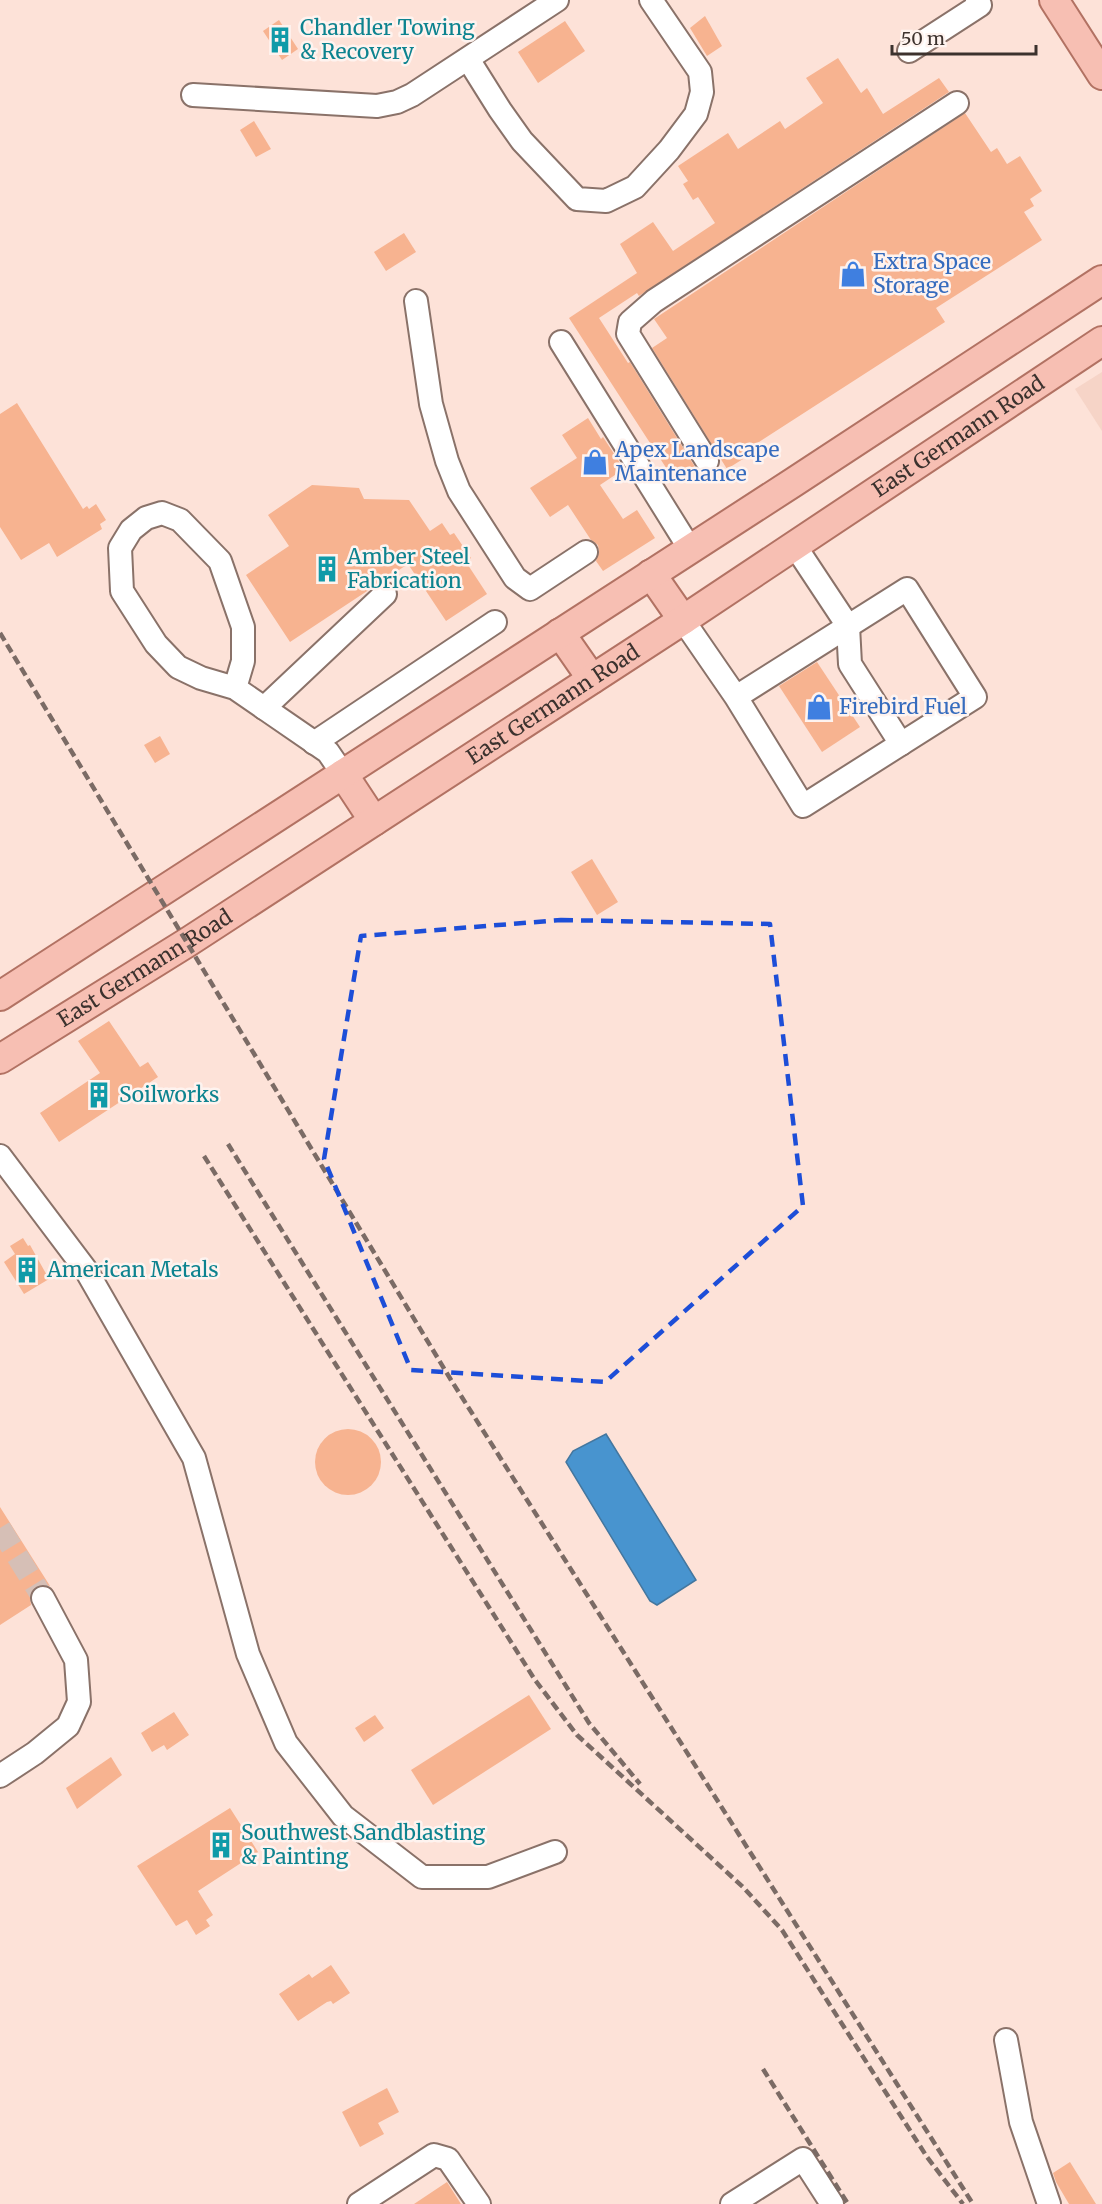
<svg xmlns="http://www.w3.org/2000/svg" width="1102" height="2204" viewBox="0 0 1102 2204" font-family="Merriweather,serif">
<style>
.built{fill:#f6d4c7}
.water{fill:#4894cf;stroke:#44779f;stroke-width:1.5}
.building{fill:#f7b390}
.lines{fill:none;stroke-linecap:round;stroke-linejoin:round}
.minor-tunnel{stroke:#d6bfb6;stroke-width:22;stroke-dasharray:22 11;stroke-linecap:butt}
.minor-casing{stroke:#8a7269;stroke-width:26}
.major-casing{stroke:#b27263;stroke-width:32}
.minor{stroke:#fff;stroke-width:22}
.major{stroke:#f7bfb3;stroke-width:28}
.rail{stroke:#7b6b65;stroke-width:4.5;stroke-dasharray:9 4.5;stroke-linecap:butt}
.marked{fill:none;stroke:#1d4ed8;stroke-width:4.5;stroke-dasharray:12 8;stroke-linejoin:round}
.labels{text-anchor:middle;stroke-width:5;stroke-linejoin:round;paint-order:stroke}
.culture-label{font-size:21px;fill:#0d838f;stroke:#fef3ef;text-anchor:start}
.shop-label{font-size:21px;fill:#366cbe;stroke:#fef3ef;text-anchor:start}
.street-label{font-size:21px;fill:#3c322e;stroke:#fef3ef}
</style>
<rect width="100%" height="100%" fill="#fde2d8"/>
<polygon class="built" points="1102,372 1102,431 1075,389"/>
<polygon class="water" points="606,1434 696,1580 657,1605 650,1601 566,1462 573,1451"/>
<g class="building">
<polygon points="705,16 722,46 707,56 690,28"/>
<polygon points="279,20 298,49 282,60 263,31"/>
<polygon points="565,21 585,51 538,83 518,52"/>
<polygon points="838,58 861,93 867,88 883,114 939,78 949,92 639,296 637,293 599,318 628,363 630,362 695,467 674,480 569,318 637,273 620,244 653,222 673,251 715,223 698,197 693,200 683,184 688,181 678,166 728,133 738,149 780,121 785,129 823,103 806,78"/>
<polygon points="965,113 991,152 997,148 1007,164 1020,156 1042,191 1030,199 1034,206 1024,212 1042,240 936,308 945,322 748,449 750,452 742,457 743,459 727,469 652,348 667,338 654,319"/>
<polygon points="254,121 271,149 256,157 240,130"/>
<polygon points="404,233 416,252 386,271 374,252"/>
<polygon points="17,403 83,509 87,506 89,509 96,504 106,520 100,524 102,529 57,557 49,543 21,560 0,527 0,414"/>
<polygon points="588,418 601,439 603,437 624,469 600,485 623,519 637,510 655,538 603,571 596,561 599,552 598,545 591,540 568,505 550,517 530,488 577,458 562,435"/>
<polygon points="312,485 359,488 364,499 409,500 430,531 442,523 450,535 454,533 471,558 466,562 487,594 446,621 408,564 290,642 246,575 289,546 268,515"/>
<polygon points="817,662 860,727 822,752 779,686"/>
<polygon points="160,736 170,754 155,763 144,745"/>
<polygon points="592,859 618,902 597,915 571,872"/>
<polygon points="109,1021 140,1067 148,1062 158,1077 59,1142 40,1113 100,1073 78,1041"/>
<polygon points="23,1238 28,1246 30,1245 49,1279 24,1294 4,1262 15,1254 10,1246"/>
<circle cx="348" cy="1462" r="33"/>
<polygon points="0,1507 50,1586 43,1585 36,1586 30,1597 31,1605 0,1625"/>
<polygon points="529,1695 551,1729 433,1805 411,1770"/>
<polygon points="174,1712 189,1735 167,1750 164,1745 152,1752 141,1733"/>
<polygon points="375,1715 384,1728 364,1742 355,1728"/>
<polygon points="111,1757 122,1775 77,1809 66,1788"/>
<polygon points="230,1808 258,1852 198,1891 213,1915 206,1920 210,1926 196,1935 187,1920 176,1926 137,1866"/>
<polygon points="331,1965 350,1993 333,2004 331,2001 327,2002 298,2021 279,1994 309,1974 312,1978"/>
<polygon points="387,2088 399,2112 378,2123 384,2134 360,2147 342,2112"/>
<polygon points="1070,2162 1096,2204 1069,2204 1056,2182 1053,2173"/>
<polygon points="447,2182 461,2204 414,2204"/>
</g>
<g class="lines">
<polyline class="minor-tunnel" points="0,1528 43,1598"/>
<g class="minor-casing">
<g id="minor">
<polyline points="909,51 980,5 977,0"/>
<polyline points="468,59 500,110 522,141 577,199 606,201 635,187 669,150 696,114 702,92 700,72 651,0"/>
<polyline points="193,95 377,106 397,102 412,95 557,0"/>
<polyline points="416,301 431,404 447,461 459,491 515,578 530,589 586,552"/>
<polyline points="561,342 690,549"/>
<polyline points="707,461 628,334 630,322 654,301 957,103"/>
<polyline points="795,546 848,626 850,664 901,744"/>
<polyline points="683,620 736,697 803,806 975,697 907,589 736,697"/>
<polyline points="235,688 243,661 243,627 220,561 180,520 162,513 146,518 131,530 120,548 122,591 156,644 178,667 201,678 235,688 328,752 343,774"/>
<polyline points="264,708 385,594"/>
<polyline points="314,743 495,622"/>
<polyline points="0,1156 86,1270 194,1458 248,1654 286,1743 343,1816 422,1877 488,1877 555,1852"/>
<polyline points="0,1776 35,1753 68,1726 79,1702 76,1660 43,1598"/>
<polyline points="1006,2040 1021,2122 1049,2204"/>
<polyline points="359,2204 434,2155 448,2159 479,2204"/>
<polyline points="732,2204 803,2159 832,2204"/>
</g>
</g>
<g class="major-casing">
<g id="major">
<polyline points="1054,0 1102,75"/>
<polyline points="651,574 683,620"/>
<polyline points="560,633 592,679"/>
<polyline points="343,774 374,821"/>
<polyline points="0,996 794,482 1102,280"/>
<path id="s1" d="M0,1059L188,942L683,620L1102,341"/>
</g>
</g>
<use href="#minor" class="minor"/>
<use href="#major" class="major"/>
<g class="rail">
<polyline points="0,633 451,1380 973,2204"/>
<polyline points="228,1144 589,1723 640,1784"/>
<polyline points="204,1156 535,1680 577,1735 743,1887 782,1930 927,2157 963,2204"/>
<polyline points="763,2069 848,2204"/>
</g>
</g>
<path class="marked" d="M561,920L770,924L803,1206L605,1382L411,1370L324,1159L361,936Z"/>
<defs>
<g id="building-bare" transform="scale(2.07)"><path d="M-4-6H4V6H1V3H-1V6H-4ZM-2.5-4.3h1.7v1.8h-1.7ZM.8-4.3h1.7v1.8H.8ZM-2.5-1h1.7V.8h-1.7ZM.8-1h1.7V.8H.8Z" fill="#0f9aa8" stroke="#fef3ef" stroke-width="2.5" paint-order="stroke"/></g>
<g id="shop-bare" transform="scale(2.07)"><path d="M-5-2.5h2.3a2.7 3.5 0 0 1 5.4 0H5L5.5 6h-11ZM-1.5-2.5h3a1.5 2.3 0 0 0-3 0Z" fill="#3f7fe0" stroke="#fef3ef" stroke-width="2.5" paint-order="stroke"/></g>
</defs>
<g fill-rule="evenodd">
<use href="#building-bare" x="280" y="40"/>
<use href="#shop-bare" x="853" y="274"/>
<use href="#shop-bare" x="595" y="462"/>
<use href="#building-bare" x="327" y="569"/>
<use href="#shop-bare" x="819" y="707"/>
<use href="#building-bare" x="99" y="1095"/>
<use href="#building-bare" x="27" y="1270"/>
<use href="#building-bare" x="221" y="1845"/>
</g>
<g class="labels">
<g class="culture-label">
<text x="300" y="35">Chandler Towing<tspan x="300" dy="24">&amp; Recovery</tspan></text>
<text x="347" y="564">Amber Steel<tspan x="347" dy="24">Fabrication</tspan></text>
<text x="119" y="1102">Soilworks</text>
<text x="47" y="1277">American Metals</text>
<text x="241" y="1840">Southwest Sandblasting<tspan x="241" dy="24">&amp; Painting</tspan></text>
</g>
<g class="shop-label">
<text x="873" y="269">Extra Space<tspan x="873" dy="24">Storage</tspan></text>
<text x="615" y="457">Apex Landscape<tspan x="615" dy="24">Maintenance</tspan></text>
<text x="839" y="714">Firebird Fuel</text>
</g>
<g class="street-label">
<text dy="7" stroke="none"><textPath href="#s1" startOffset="1143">East Germann Road</textPath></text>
<text dy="7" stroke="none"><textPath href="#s1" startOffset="657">East Germann Road</textPath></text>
<text dy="7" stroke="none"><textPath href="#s1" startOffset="171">East Germann Road</textPath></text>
</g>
</g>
<path d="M892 45v9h144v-9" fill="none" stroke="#3c322e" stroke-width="3"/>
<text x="901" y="45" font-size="18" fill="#3c322e" stroke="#fef3ef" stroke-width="4.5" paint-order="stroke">50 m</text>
</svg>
